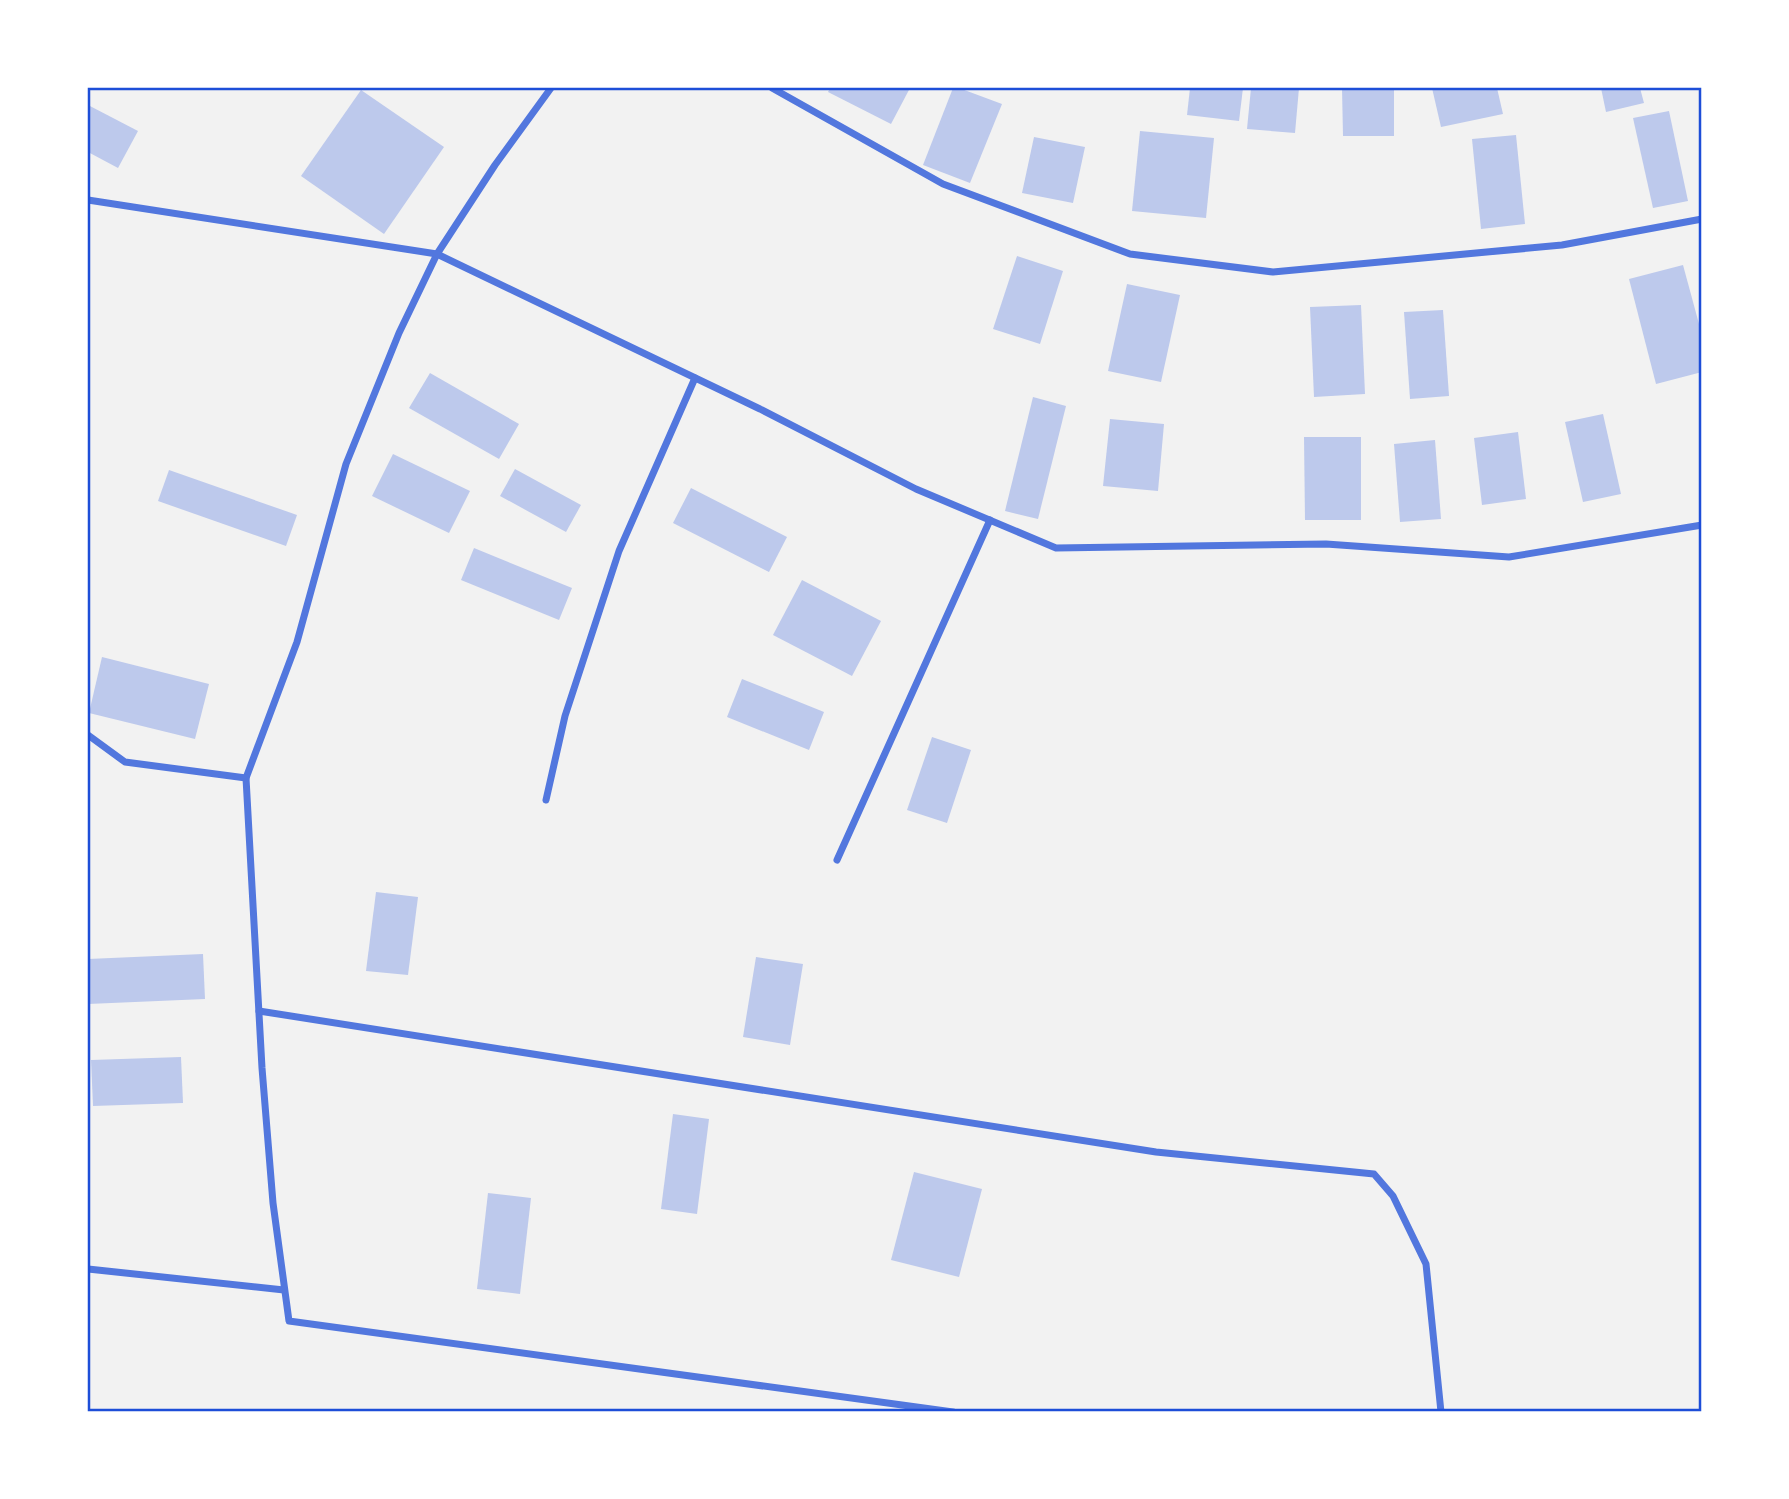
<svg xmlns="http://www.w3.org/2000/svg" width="1789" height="1499" viewBox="0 0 1789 1499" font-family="Montserrat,sans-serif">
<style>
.building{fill:#bdc9ec}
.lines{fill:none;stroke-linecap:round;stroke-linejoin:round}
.minor{stroke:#5277de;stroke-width:7}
.neatline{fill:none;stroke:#1d4ed8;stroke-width:2.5}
</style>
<rect width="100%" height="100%" fill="#f2f2f2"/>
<g class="building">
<polygon points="830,88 910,88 891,124 828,92"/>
<polygon points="953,88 959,88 1002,104 970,183 923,165"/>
<polygon points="1190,88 1243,88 1239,121 1187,115"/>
<polygon points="1251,88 1299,88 1295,133 1247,129"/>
<polygon points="1342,88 1394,88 1394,136 1343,136"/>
<polygon points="1432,88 1497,88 1503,114 1441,127"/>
<polygon points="1601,88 1640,88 1644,103 1606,112"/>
<polygon points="361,90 444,147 384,234 301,176"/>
<polygon points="88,105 138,131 118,168 88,152"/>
<polygon points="1669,111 1688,201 1653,208 1633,118"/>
<polygon points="1140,131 1214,138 1206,218 1132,211"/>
<polygon points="1516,135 1525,224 1481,229 1472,139"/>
<polygon points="1034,137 1085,147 1073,203 1022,193"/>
<polygon points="1017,256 1063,271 1040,344 993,329"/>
<polygon points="1683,265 1702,335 1702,372 1656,384 1629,279"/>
<polygon points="1127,284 1180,295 1161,382 1108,371"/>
<polygon points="1361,305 1365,394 1314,397 1310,307"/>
<polygon points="1443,310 1449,396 1410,399 1404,312"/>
<polygon points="430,373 519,424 499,459 409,408"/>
<polygon points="1033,397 1066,406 1038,519 1005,511"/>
<polygon points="1603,414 1621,494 1583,502 1565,422"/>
<polygon points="1110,419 1164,424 1158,491 1103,486"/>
<polygon points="1518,432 1526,499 1482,505 1474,438"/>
<polygon points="1304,437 1361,437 1361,520 1305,520"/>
<polygon points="1435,440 1441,519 1400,522 1394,444"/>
<polygon points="393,454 470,491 449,533 372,496"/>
<polygon points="515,469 581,505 566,532 500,496"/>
<polygon points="169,470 297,515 286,546 158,501"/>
<polygon points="691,488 787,537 769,572 673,523"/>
<polygon points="474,548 572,588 559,620 461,580"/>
<polygon points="802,580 881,621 852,676 773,635"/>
<polygon points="102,657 209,684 195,739 89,713"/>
<polygon points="742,679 824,712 809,750 727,717"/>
<polygon points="932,737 971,750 947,823 907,810"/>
<polygon points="376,892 418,897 408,975 366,971"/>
<polygon points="203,954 205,999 88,1004 88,959"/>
<polygon points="756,957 803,964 790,1045 743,1037"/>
<polygon points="181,1057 183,1103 93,1106 91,1060"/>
<polygon points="673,1114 709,1119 697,1214 661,1209"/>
<polygon points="914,1172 982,1189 959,1277 891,1260"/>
<polygon points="488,1193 531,1198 520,1294 477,1289"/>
</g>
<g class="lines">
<g class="minor">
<polyline points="551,88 495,165 437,254 399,333 346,464 297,642 246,778 262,1068 273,1203 289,1321 953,1412"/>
<polyline points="772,88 943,184 1130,254 1273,272 1562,245 1702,219"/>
<polyline points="88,200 437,254 760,409 916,489 1056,548 1326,544 1509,557 1702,525"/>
<polyline points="88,735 125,762 246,778"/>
<polyline points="546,800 565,716 619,551 695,378"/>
<polyline points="837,860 990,520"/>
<polyline points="259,1011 1156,1152 1374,1174 1393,1196 1426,1264 1441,1412"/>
<polyline points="88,1269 284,1290"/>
</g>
</g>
<rect width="1789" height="1499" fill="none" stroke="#ffffff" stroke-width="178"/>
<rect x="89" y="89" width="1611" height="1321" class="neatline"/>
</svg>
